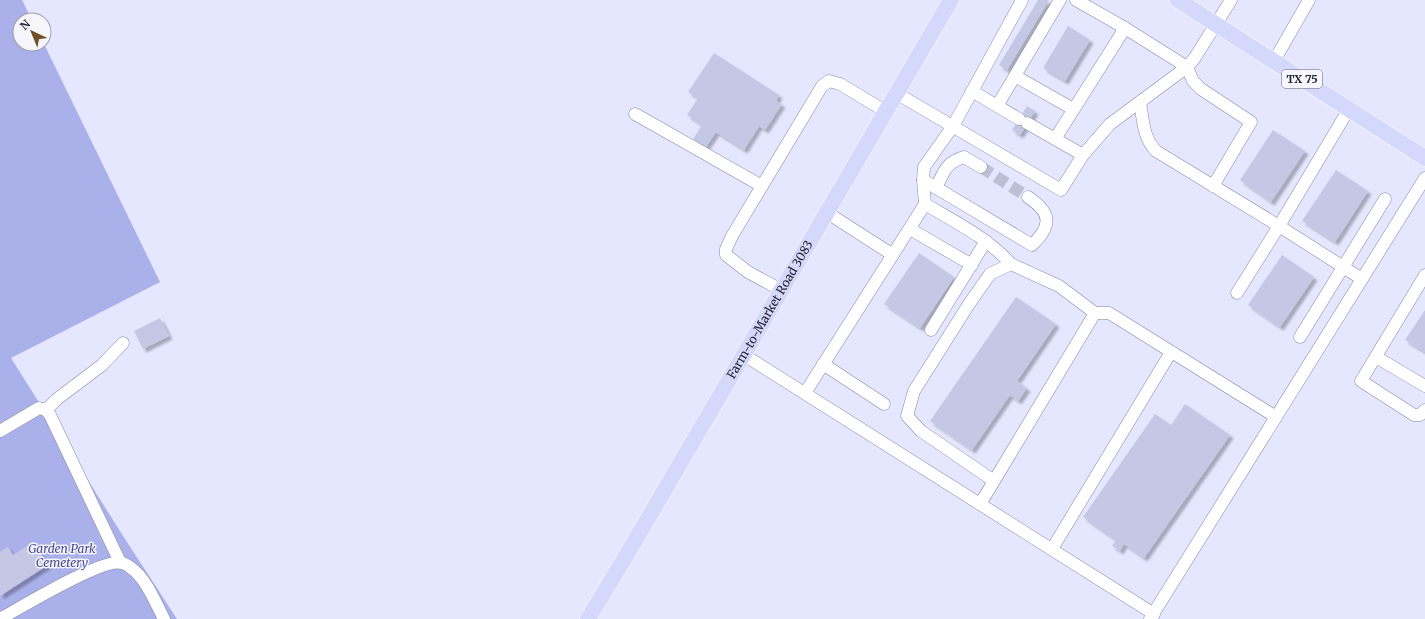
<svg xmlns="http://www.w3.org/2000/svg" width="1425" height="619" viewBox="0 0 1425 619" font-family="Merriweather,serif">
<style>
.green{fill:#aab0e9}
.building{fill:#c4c8e5;filter:url(#shadow)}
.lines{fill:none;stroke-linecap:round;stroke-linejoin:round}
.minor-tunnel{stroke:#bdc0d5;stroke-width:12;stroke-dasharray:12 6;stroke-linecap:butt}
.minor-casing{stroke:#8488a3;stroke-width:13}
.major-casing{stroke:#fff;stroke-width:17}
.minor{stroke:#fff;stroke-width:12}
.major{stroke:#d4d8fa;stroke-width:16}
.labels{text-anchor:middle;stroke-width:3;stroke-linejoin:round;paint-order:stroke}
.shield{fill:#f5f5fb;stroke:#62636c;stroke-width:1}
.shield-label{font-size:11px;font-weight:bold;fill:#23242f}
.street-label{font-size:12px;fill:#23242f;stroke:#f5f5fb}
.park-label{font-size:12px;font-style:italic;fill:#474893;stroke:#f5f5fb}
</style>
<defs>
<filter id="shadow"><feDropShadow dx="3.5" dy="3.5" stdDeviation="1" flood-color="#0004"/></filter>
</defs>
<rect width="100%" height="100%" fill="#e4e7ff"/>
<polygon class="green" points="0,0 22,0 32,20 20,20 20,44 44,44 160,282 11,358 125,539 177,619 0,619"/>
<g class="building">
<polygon points="1038,0 1049,0 1007,70 999,65"/>
<polygon points="1068,26 1090,40 1065,81 1043,68"/>
<polygon points="714,53 779,95 776,101 782,104 765,130 759,126 744,150 716,132 706,147 693,139 702,125 687,115 698,98 688,92"/>
<polygon points="1027,106 1035,111 1020,135 1012,130"/>
<polygon points="1273,130 1305,151 1271,202 1240,180"/>
<polygon points="1336,170 1368,191 1335,242 1302,221"/>
<polygon points="919,253 954,277 920,328 884,304"/>
<polygon points="1282,255 1314,277 1280,327 1248,305"/>
<polygon points="1016,297 1056,324 1017,381 1027,388 1018,401 1010,395 972,450 930,421"/>
<polygon points="1425,310 1425,352 1405,340"/>
<polygon points="160,318 169,336 143,349 134,331"/>
<polygon points="1185,404 1230,435 1144,558 1124,544 1120,551 1112,546 1116,540 1083,517 1155,414 1171,425"/>
<polygon points="33,542 48,565 0,596 0,552 8,547 13,555"/>
</g>
<g class="lines">
<polyline class="minor-tunnel" points="981,167 1028,197"/>
<g class="minor-casing">
<g id="minor">
<polyline points="1076,0 1125,28 1187,67 1193,81 1201,89 1251,122 1213,186"/>
<polyline points="1274,61 1309,0"/>
<polyline points="1015,76 1073,109"/>
<polyline points="972,91 1019,119"/>
<polyline points="896,93 1061,190 1083,155 1110,124 1187,67 1194,59 1231,0"/>
<path d="M1140,102C1143,119 1143,138 1156,151L1279,226L1362,279"/>
<polyline points="997,106 1060,0"/>
<polyline points="635,114 762,186"/>
<polyline points="1027,123 1083,155"/>
<polyline points="1055,139 1125,28"/>
<path d="M923,180L1032,245C1052,226 1052,213 1028,197"/>
<path d="M936,188C944,172 945,163 964,157L981,167"/>
<polyline points="925,204 923,180 924,167 953,126 1022,0"/>
<polyline points="826,212 893,255"/>
<polyline points="910,229 972,265"/>
<polyline points="1425,275 1361,381 1414,415 1420,415 1425,410"/>
<polyline points="781,290 748,272 726,255 726,249 732,236 822,86 829,81 840,84 885,111"/>
<polyline points="1237,293 1279,226 1349,109"/>
<polyline points="1095,313 1109,313 1276,417"/>
<polyline points="931,330 986,241"/>
<polyline points="1300,337 1385,199"/>
<polyline points="744,355 1154,614"/>
<polyline points="1376,357 1425,386"/>
<polyline points="823,364 884,404"/>
<path d="M805,393L925,204C955,222 988,238 1011,264"/>
<polyline points="46,410 50,415 120,562"/>
<polyline points="46,410 57,399 102,365 123,343"/>
<polyline points="0,431 39,408 46,410"/>
<polyline points="980,504 994,481 1095,313 1059,286 1011,264 990,274 969,304 914,391 907,416 921,431 994,481"/>
<polyline points="1052,549 1171,352"/>
<path d="M0,619C20,608 102,558 121,563C124,563 129,566 131,568C146,578 156,604 164,619"/>
<polyline points="1150,619 1425,178"/>
</g>
</g>
<g class="major-casing">
<g id="major">
<polyline points="1178,0 1425,158"/>
<path id="s1" d="M588,619L629,551L951,0"/>
</g>
</g>
<use href="#minor" class="minor"/>
<use href="#major" class="major"/>
</g>
<g class="labels">
<rect class="shield" x="1282" y="70" width="40" height="18" rx="3"/>
<g class="shield-label">
<text x="1302" y="83">TX 75</text>
</g>
<g class="street-label">
<text dy="4" stroke="none"><textPath href="#s1" startOffset="359">Farm-to-Market Road 3083</textPath></text>
</g>
<g class="park-label">
<text x="62" y="553">Garden Park<tspan x="62" dy="14">Cemetery</tspan></text>
</g>
</g>
<g transform="translate(32 32) rotate(316)"><circle r="19" fill="#f5f5fb" stroke="#a1a1a9"/>
<path d="M0-3L7 15L0 10L-7 15Z" fill="#704f26"/>
<text y="-6" font-size="11" font-weight="bold" text-anchor="middle" fill="#23242f">N</text>
</g>
</svg>
